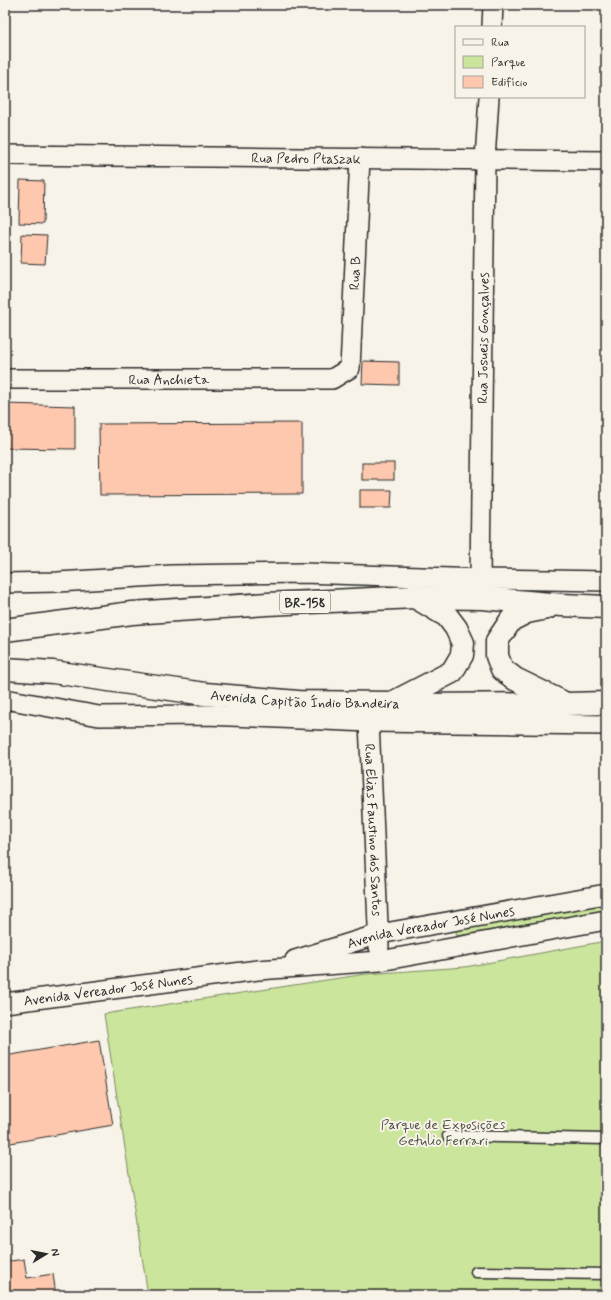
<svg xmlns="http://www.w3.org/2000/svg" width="611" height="1300" viewBox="0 0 611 1300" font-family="Mynerve,sans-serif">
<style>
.green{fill:#cbe59c;stroke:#7b8864}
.building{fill:#fdc8ae;stroke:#2b2b2b}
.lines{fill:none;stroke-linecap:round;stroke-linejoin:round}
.service-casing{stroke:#2b2b2b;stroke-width:13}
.minor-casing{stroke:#2b2b2b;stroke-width:22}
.primary-casing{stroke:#2b2b2b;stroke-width:25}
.service{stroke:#f7f3e8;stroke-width:10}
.minor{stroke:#f7f3e8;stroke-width:19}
.primary{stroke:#f7f3e8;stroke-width:22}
.labels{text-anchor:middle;stroke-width:4;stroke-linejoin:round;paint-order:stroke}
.shield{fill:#f7f3e8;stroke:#686764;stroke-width:1}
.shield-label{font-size:13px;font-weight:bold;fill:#2b2b2b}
.street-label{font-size:14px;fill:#2b2b2b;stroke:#f7f3e8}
.park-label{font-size:14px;fill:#4b5042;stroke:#f7f3e8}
</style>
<rect width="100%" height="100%" fill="#f7f3e8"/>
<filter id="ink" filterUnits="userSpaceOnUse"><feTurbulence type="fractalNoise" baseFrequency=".025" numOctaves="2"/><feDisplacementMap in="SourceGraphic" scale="8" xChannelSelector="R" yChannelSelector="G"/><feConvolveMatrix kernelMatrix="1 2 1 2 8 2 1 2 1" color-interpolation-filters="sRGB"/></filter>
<g filter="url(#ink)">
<g class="green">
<polygon points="606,903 606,910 457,936 455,928"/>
<polygon points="606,941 606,1295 148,1295 104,1014 366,974 465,967"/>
</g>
<g class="building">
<polygon points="20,180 44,181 43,224 19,223"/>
<polygon points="22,234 47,235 45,264 21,263"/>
<polygon points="363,361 399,362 399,385 362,384"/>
<polygon points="5,404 75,406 75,449 5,448"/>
<polygon points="302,423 302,494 100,495 99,424"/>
<rect x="362" y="463" width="32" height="17"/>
<polygon points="360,490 392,490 391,508 360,508"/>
<polygon points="99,1040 113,1125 5,1144 5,1056"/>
<polygon points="24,1259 27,1278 53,1274 56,1295 5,1295 5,1262"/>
</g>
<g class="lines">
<g class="service-casing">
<g id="service">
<polyline points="448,1136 606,1139"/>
<polyline points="476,1272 606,1274"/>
</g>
</g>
<g class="minor-casing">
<g id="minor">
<polyline points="492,27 493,5"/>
<path id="s1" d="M5,155L606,161"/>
<path id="s2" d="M5,379H332L350,368L360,158"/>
<path id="s3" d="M480,579L485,160L489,97"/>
<polyline points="5,583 58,582 172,575 303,573 480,579 606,581"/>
<polyline points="5,699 99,716 206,715 369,722 606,725"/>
<path id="s4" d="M369,722L379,947"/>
<path id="s5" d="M295,960L379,934L606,894"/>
<path id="s6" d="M5,1003L258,970L380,961L606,920"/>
</g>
</g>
<g class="primary-casing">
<g id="primary">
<polyline points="547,608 527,612 511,620 497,641 497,656 502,669 515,679 562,702"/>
<polyline points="5,630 132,613 267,604 415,597 482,598 562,605 606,607"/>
<path id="s7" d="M5,669L53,672L205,694L298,702L392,703L419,705L566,704L606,703"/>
<polyline points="392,703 452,672 462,655 463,643 456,628 447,616 415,597"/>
</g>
</g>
<use href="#service" class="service"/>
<use href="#minor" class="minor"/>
<use href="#primary" class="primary"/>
</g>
</g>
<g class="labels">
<rect class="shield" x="280" y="591" width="50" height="22" rx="3"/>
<g class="shield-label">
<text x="305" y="607">BR-158</text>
</g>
<g class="street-label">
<text dy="5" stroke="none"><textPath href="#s1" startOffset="301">Rua Pedro Ptaszak</textPath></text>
<text dy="5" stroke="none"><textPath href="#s2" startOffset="443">Rua B</textPath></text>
<text dy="5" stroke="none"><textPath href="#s3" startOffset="241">Rua Josueis Gonçalves</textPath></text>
<text dy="5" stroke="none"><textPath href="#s2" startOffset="164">Rua Anchieta</textPath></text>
<text dy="5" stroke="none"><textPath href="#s7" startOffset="302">Avenida Capitão Índio Bandeira</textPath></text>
<text dy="5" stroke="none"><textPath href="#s4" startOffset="108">Rua Elias Faustino dos Santos</textPath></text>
<text dy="5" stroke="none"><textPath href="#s5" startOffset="140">Avenida Vereador José Nunes</textPath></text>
<text dy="5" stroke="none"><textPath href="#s6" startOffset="104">Avenida Vereador José Nunes</textPath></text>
</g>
<g class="park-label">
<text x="443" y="1129">Parque de Exposições<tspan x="443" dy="16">Getulio Ferrari</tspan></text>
</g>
</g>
<rect width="611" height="1300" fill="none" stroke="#f7f3e8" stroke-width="20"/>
<rect x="10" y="10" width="591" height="1280" fill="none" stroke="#2b2b2b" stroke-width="1.5" filter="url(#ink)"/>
<rect x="455" y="26" width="130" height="72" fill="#f7f3e8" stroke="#a5a39c"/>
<rect x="463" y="39" width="20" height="6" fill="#f7f3e8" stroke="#a5a39c"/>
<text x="491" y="46" font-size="12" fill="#2b2b2b">Rua</text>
<rect x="463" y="56" width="20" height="12" fill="#cbe59c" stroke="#a5a39c"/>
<text x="491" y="66" font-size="12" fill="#2b2b2b">Parque</text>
<rect x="463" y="76" width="20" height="12" fill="#fdc8ae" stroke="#a5a39c"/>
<text x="491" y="86" font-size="12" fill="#2b2b2b">Edifício</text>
<g transform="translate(46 1254) rotate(80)" stroke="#f7f3e8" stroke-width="3" paint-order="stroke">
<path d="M0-3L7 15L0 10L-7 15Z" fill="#2b2b2b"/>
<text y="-6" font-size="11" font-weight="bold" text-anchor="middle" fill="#2b2b2b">N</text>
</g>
</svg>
